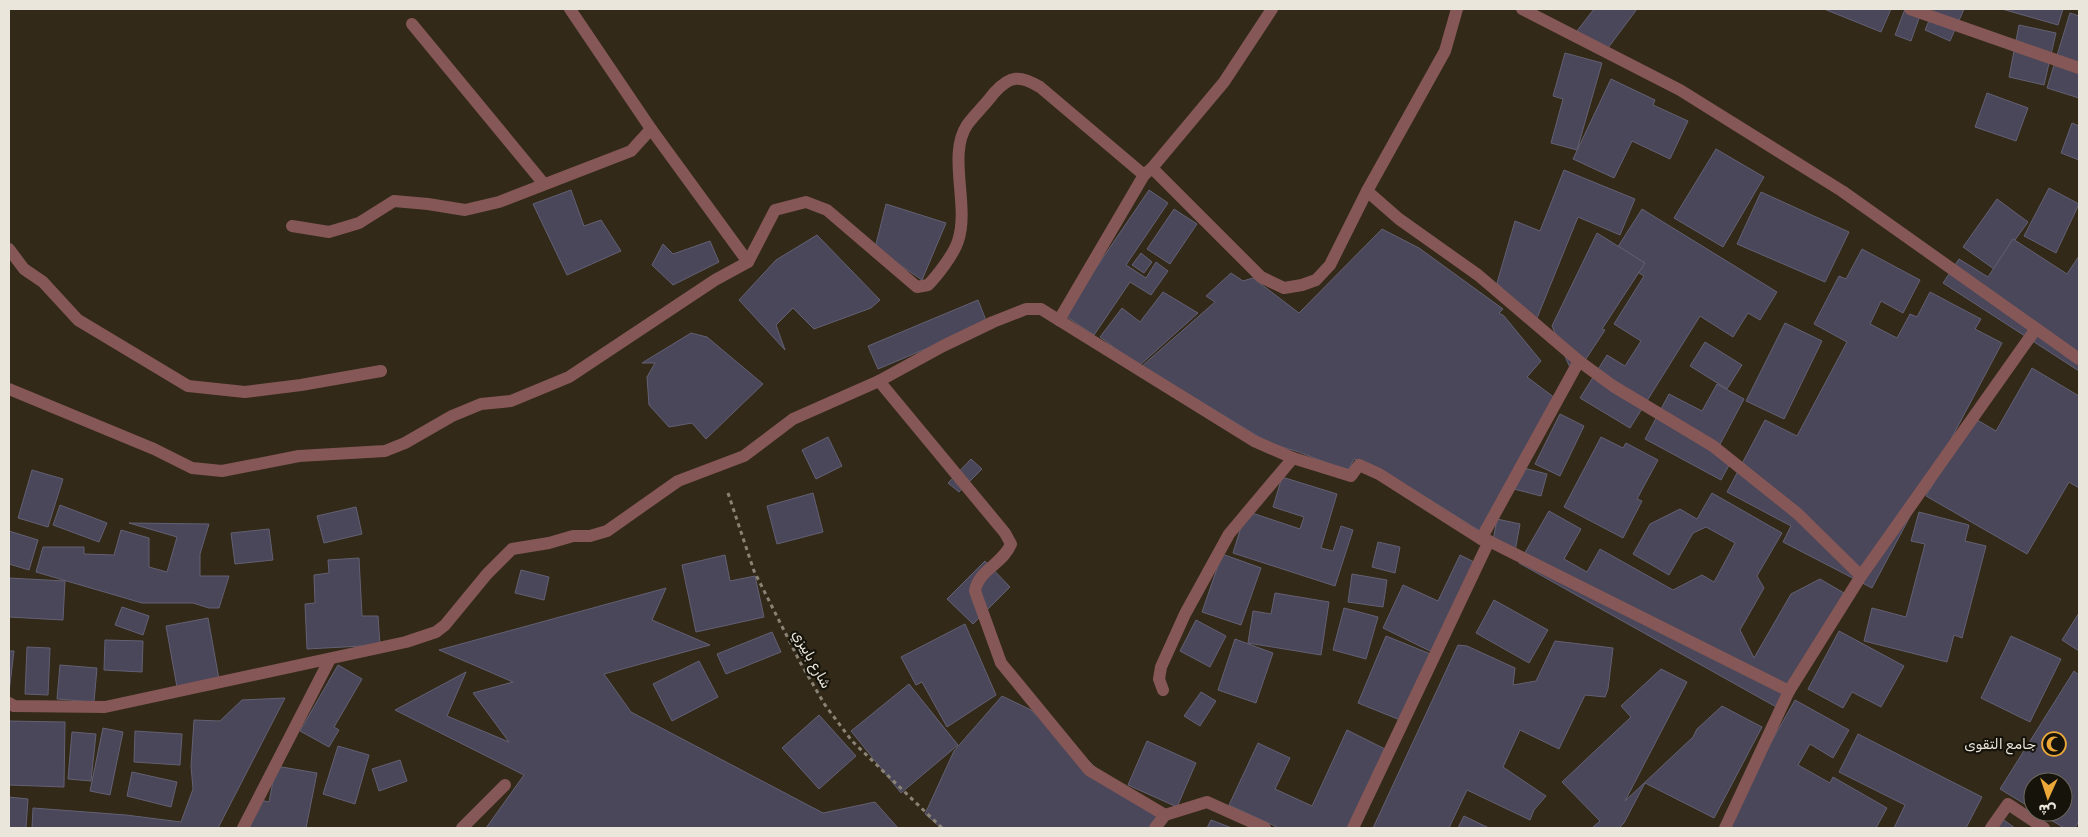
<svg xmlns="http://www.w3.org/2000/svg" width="2088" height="837" viewBox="0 0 2088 837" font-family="Rubik,Cairo,sans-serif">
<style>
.building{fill:#4a475a;stroke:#636073}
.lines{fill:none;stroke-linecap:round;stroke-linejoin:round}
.path{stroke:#8b8476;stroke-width:3;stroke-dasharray:4 4;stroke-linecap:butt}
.minor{stroke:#855756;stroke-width:12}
.labels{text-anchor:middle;stroke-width:4.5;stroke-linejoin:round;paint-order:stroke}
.street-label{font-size:14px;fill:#ebe6db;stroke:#16130b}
.poi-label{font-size:14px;fill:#ebe6db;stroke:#16130b;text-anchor:end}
</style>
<rect width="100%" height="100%" fill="#322919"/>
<g class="building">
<polygon points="1594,9 1637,9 1605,52 1577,31"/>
<polygon points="1824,9 1891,9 1881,32"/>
<polygon points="1905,9 1922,10 1911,41 1895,35"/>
<polygon points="1934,9 1964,9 1950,41 1925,30"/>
<polygon points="2002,9 2063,9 2058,25"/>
<polygon points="2070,13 2079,16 2079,98 2047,88"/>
<polygon points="2019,25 2056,33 2044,85 2009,77"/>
<polygon points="1565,53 1602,63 1577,150 1551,143 1563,99 1553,96"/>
<polygon points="1611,79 1655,100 1653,105 1688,121 1670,159 1632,141 1614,178 1573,159"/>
<polygon points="1987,93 2028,108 2016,141 1975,127"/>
<polygon points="2072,123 2079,126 2079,160 2061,153"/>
<polygon points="1716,149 1764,177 1723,247 1674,218"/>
<polygon points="1564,170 1635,199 1620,235 1578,217 1535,323 1497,283 1515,221 1540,231"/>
<polygon points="2049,188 2079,204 2056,253 2024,236"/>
<polygon points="571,190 584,226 601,220 621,251 567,275 533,204"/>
<polygon points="1149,190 1168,203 1126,265 1146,278 1156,262 1168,271 1151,295 1130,282 1094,335 1064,315"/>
<polygon points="1761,192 1849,232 1825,282 1737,244"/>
<polygon points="1997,199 2028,222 1994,269 1963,247"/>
<polygon points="886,204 946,223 922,280 875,248"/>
<polygon points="1174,209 1197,224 1170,264 1147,249"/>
<polygon points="1642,209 1777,292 1760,320 1748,313 1733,337 1700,316 1630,428 1580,398 1607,355 1625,366 1641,341 1614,324 1644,276 1612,256"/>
<polygon points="1382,229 1419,248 1503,309 1499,313 1504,316 1541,361 1527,377 1555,398 1480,531 1390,475 1354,459 1348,471 1299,452 1269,443 1142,366 1215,302 1206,296 1231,273 1243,281 1253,278 1299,313"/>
<polygon points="1597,233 1645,263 1602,329 1605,330 1574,377 1552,326"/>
<polygon points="817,235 880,300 871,308 814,329 793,308 776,325 785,350 739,300 776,260"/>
<polygon points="2013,239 2067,274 2079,256 2079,371 1943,283 1959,259 1988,277"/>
<polygon points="710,241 719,262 673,285 652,265 663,244 673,254"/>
<polygon points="1862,249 1920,280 1903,313 1881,301 1870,324 1897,338 1910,314 1917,317 1930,292 1981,319 1975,329 2002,343 1872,588 1783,542 1791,526 1727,492 1765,420 1797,436 1847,342 1814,324 1839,276 1846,279"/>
<polygon points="1141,253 1152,262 1144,273 1132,265"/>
<polygon points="1163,292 1198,313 1139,366 1100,337 1122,308 1140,322"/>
<polygon points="978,300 987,323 878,369 868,346"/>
<polygon points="1785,323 1822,341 1784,419 1746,401"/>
<polygon points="691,333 707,337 763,384 706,439 692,423 669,427 649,405 647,377 655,363 642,363"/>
<polygon points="1705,342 1742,365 1727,389 1690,366"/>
<polygon points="2032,368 2079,396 2079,488 2069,482 2027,554 1926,496 1972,417 1996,431"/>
<polygon points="1717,384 1744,399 1717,450 1733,458 1721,480 1645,439 1669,394 1702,411"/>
<polygon points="1560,414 1584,426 1560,476 1535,464"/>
<polygon points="828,437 842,466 816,479 802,450"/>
<polygon points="1601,437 1623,448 1626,443 1658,460 1637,499 1642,501 1623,538 1564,507"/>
<polygon points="971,459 982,469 959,492 948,483"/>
<polygon points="1516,466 1547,474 1541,496 1510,488"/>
<polygon points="32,470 63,479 48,527 18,518"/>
<polygon points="1282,477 1337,494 1321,548 1333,551 1341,526 1353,530 1335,586 1233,553 1246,511 1300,529 1304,517 1273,507"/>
<polygon points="813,493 823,532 777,544 767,506"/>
<polygon points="1712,493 1782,533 1757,576 1764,588 1740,630 1754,658 1791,594 1820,579 1844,593 1778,708 1519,563 1549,511 1581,529 1564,559 1587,572 1600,549 1673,590 1702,575 1714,582 1735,543 1706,527 1693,533 1669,575 1633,554 1650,524 1680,509 1697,519"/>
<polygon points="60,505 107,523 99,542 53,525"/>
<polygon points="356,507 362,534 324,543 317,516"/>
<polygon points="1919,512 1969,525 1965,541 1986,546 1962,638 1954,635 1947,662 1864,641 1872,608 1906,617 1925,544 1911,541"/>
<polygon points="1497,519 1520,524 1515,551 1492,546"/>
<polygon points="129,523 209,524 200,554 200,576 229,576 219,608 209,608 193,603 142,603 36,572 43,547 84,547 84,554 114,555 121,530 149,538 149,567 167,572 177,537"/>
<polygon points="269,529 273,560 235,564 231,533"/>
<polygon points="9,531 38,540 29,570 9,564"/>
<polygon points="1378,542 1400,547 1395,573 1372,567"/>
<polygon points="1222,554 1261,568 1241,625 1202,612"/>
<polygon points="725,555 730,581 755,576 764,617 696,632 682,565"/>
<polygon points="1460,555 1476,563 1432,652 1383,628 1403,585 1438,601"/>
<polygon points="359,558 362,616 378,616 380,645 307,649 305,604 315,603 314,575 329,573 328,560"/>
<polygon points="985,561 1010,587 973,624 947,599"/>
<polygon points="521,570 549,577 544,600 515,593"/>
<polygon points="1352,574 1387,580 1383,607 1348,602"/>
<polygon points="9,578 65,581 63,620 9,617"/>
<polygon points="666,588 652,620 710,645 604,674 631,712 823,813 875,802 898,828 486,828 524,775 395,710 466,672 447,716 509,742 473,693 513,682 439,650"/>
<polygon points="1275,593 1329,602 1321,655 1248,643 1253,611 1271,614"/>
<polygon points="1494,600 1548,630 1529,663 1476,633"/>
<polygon points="122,607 149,616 143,635 115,625"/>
<polygon points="1344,608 1378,617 1366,659 1333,650"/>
<polygon points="2079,613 2079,651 2062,640"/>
<polygon points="208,618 219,679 177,687 166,626"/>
<polygon points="1196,620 1226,636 1210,667 1180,651"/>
<polygon points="965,624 996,695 947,727 922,682 916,685 901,657"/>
<polygon points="1839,631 1904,666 1881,707 1852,692 1843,708 1808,689"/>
<polygon points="772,632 781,652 726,674 717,654"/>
<polygon points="1386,636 1433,655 1405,722 1358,703"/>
<polygon points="2011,636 2061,659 2030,722 1981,698"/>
<polygon points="1235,639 1273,653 1256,703 1218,690"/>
<polygon points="105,640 143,641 142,672 104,670"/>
<polygon points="1555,641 1613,648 1608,689 1605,697 1585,695 1559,749 1520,730 1503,767 1546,796 1534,810 1530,820 1467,790 1449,828 1373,828 1458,645 1467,646 1515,668 1513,685 1536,681"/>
<polygon points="27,647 50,648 48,695 25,694"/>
<polygon points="9,651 14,651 9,692"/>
<polygon points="699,661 718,697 672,721 653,684"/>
<polygon points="60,665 97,668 94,702 57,699"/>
<polygon points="338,665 362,679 334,727 339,730 329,747 300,731"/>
<polygon points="1661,669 1687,682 1625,801 1693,737 1697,729 1722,706 1762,727 1714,818 1645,783 1624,823 1619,828 1592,828 1600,821 1562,782 1631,717 1621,706"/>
<polygon points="2074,671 2079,675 2079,821 2075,828 2064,828 2038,812 2063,812 2063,782 2033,782 2033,809 2000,789"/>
<polygon points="909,684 958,745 901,793 851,731"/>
<polygon points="1201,692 1216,701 1200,726 1184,716"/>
<polygon points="1002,696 1031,710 1113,783 1158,815 1152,828 941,828 925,814 954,751"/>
<polygon points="285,698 218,828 32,828 33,808 126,815 181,822 193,789 191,766 194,720 220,721 242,700"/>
<polygon points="1795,700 1849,730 1833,758 1810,744 1798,765 1830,783 1833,777 1887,808 1876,828 1726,828 1749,781"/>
<polygon points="819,715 856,756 819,789 782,748"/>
<polygon points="9,721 65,722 64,787 9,785"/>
<polygon points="103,728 123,732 110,795 90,791"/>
<polygon points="1347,730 1385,749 1348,828 1279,828 1229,805 1258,743 1290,758 1275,789 1312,806"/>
<polygon points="135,731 182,734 180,765 134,762"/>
<polygon points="72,732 96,734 91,781 68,779"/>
<polygon points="1858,734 1982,797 1966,828 1894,828 1905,805 1839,772"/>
<polygon points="1147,741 1196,763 1177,807 1128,785"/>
<polygon points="338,746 369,755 355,804 323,794"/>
<polygon points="400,760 407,781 379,791 372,769"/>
<polygon points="276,766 317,773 306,828 250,828 256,799 269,802"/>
<polygon points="132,772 177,782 171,807 127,796"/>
<polygon points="9,797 28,799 26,828 9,828"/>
<polygon points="1464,816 1489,828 1458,828"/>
<polygon points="2001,818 2015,828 1994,828"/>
<polygon points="1211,820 1232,828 1207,828"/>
</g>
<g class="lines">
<polyline class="path" points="728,493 754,571 800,662 825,705 852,741 942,828"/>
<g class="minor">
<polyline points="570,9 651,129 748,262"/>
<polyline points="1522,9 1680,90 1842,191 2079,359"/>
<polyline points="1910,9 2079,68"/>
<polyline points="412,24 544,184"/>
<polyline points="1152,168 1261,277 1284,288 1302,285 1316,280 1330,265 1367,191 1445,51 1457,9"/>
<polyline points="1367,191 1399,219 1478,275 1579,361 1613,386 1713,446 1798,514 1861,576"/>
<polyline points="292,226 329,232 359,223 394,201 428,204 465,210 499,202 631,151 651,129"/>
<polyline points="9,249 24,269 43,282 78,320 188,386 245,392 301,385 381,371"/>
<polyline points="1059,320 1144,175 1152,168 1224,82 1272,9"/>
<path d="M879,381L1005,533L1011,544C1003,564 978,570 975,591L1001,663L1089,770L1165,815"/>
<path d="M9,389L154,449L192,468L222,471L299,456L385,451L405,443L452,416L481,404L511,401L569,377L715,280L748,262L775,210L806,202L827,210L917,287L928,285C937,276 954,254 958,241C970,206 947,155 967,125C975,114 986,104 994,93C1010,75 1020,75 1040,87L1144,175"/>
<polyline points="1481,539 1579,361"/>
<polyline points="1163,690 1159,679 1161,667 1185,614 1229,534 1293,458"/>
<polyline points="9,703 14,706 105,707 406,642 436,632 445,625 487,574 512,549 549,543 573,536 590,536 607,531 678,481 744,456 793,419 879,381 943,346 993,322 1026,309 1041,309 1254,441 1293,458 1351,476 1359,465 1379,474 1481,539 1489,541 1789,691"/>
<polyline points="243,828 330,659"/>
<polyline points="462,828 505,785"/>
<polyline points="1155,828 1165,815 1207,802 1265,828"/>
<polyline points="1353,828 1489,541"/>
<polyline points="1725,828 1789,691 1861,576 2035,330"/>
<polyline points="1991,828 2008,804 2044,828"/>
</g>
</g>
<defs>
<g id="mosque-ring" transform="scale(1.25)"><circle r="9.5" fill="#16130b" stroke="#eca93a" stroke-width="1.5"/><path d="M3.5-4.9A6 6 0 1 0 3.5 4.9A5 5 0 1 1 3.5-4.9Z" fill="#eca93a"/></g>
</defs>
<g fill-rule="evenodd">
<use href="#mosque-ring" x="2054" y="744"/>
</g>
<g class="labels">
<g class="street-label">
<text transform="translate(812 659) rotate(61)" y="5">شارع باييزي</text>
</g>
<g class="poi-label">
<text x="2036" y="749">جامع التقوى</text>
</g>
</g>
<rect width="2088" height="837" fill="none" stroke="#ebe6db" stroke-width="20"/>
<g transform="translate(2048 797) rotate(183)"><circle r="24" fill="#16130b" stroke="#6b675e"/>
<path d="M0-4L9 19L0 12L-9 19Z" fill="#eca93a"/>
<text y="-8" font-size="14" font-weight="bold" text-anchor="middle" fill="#ebe6db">ش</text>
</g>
</svg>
